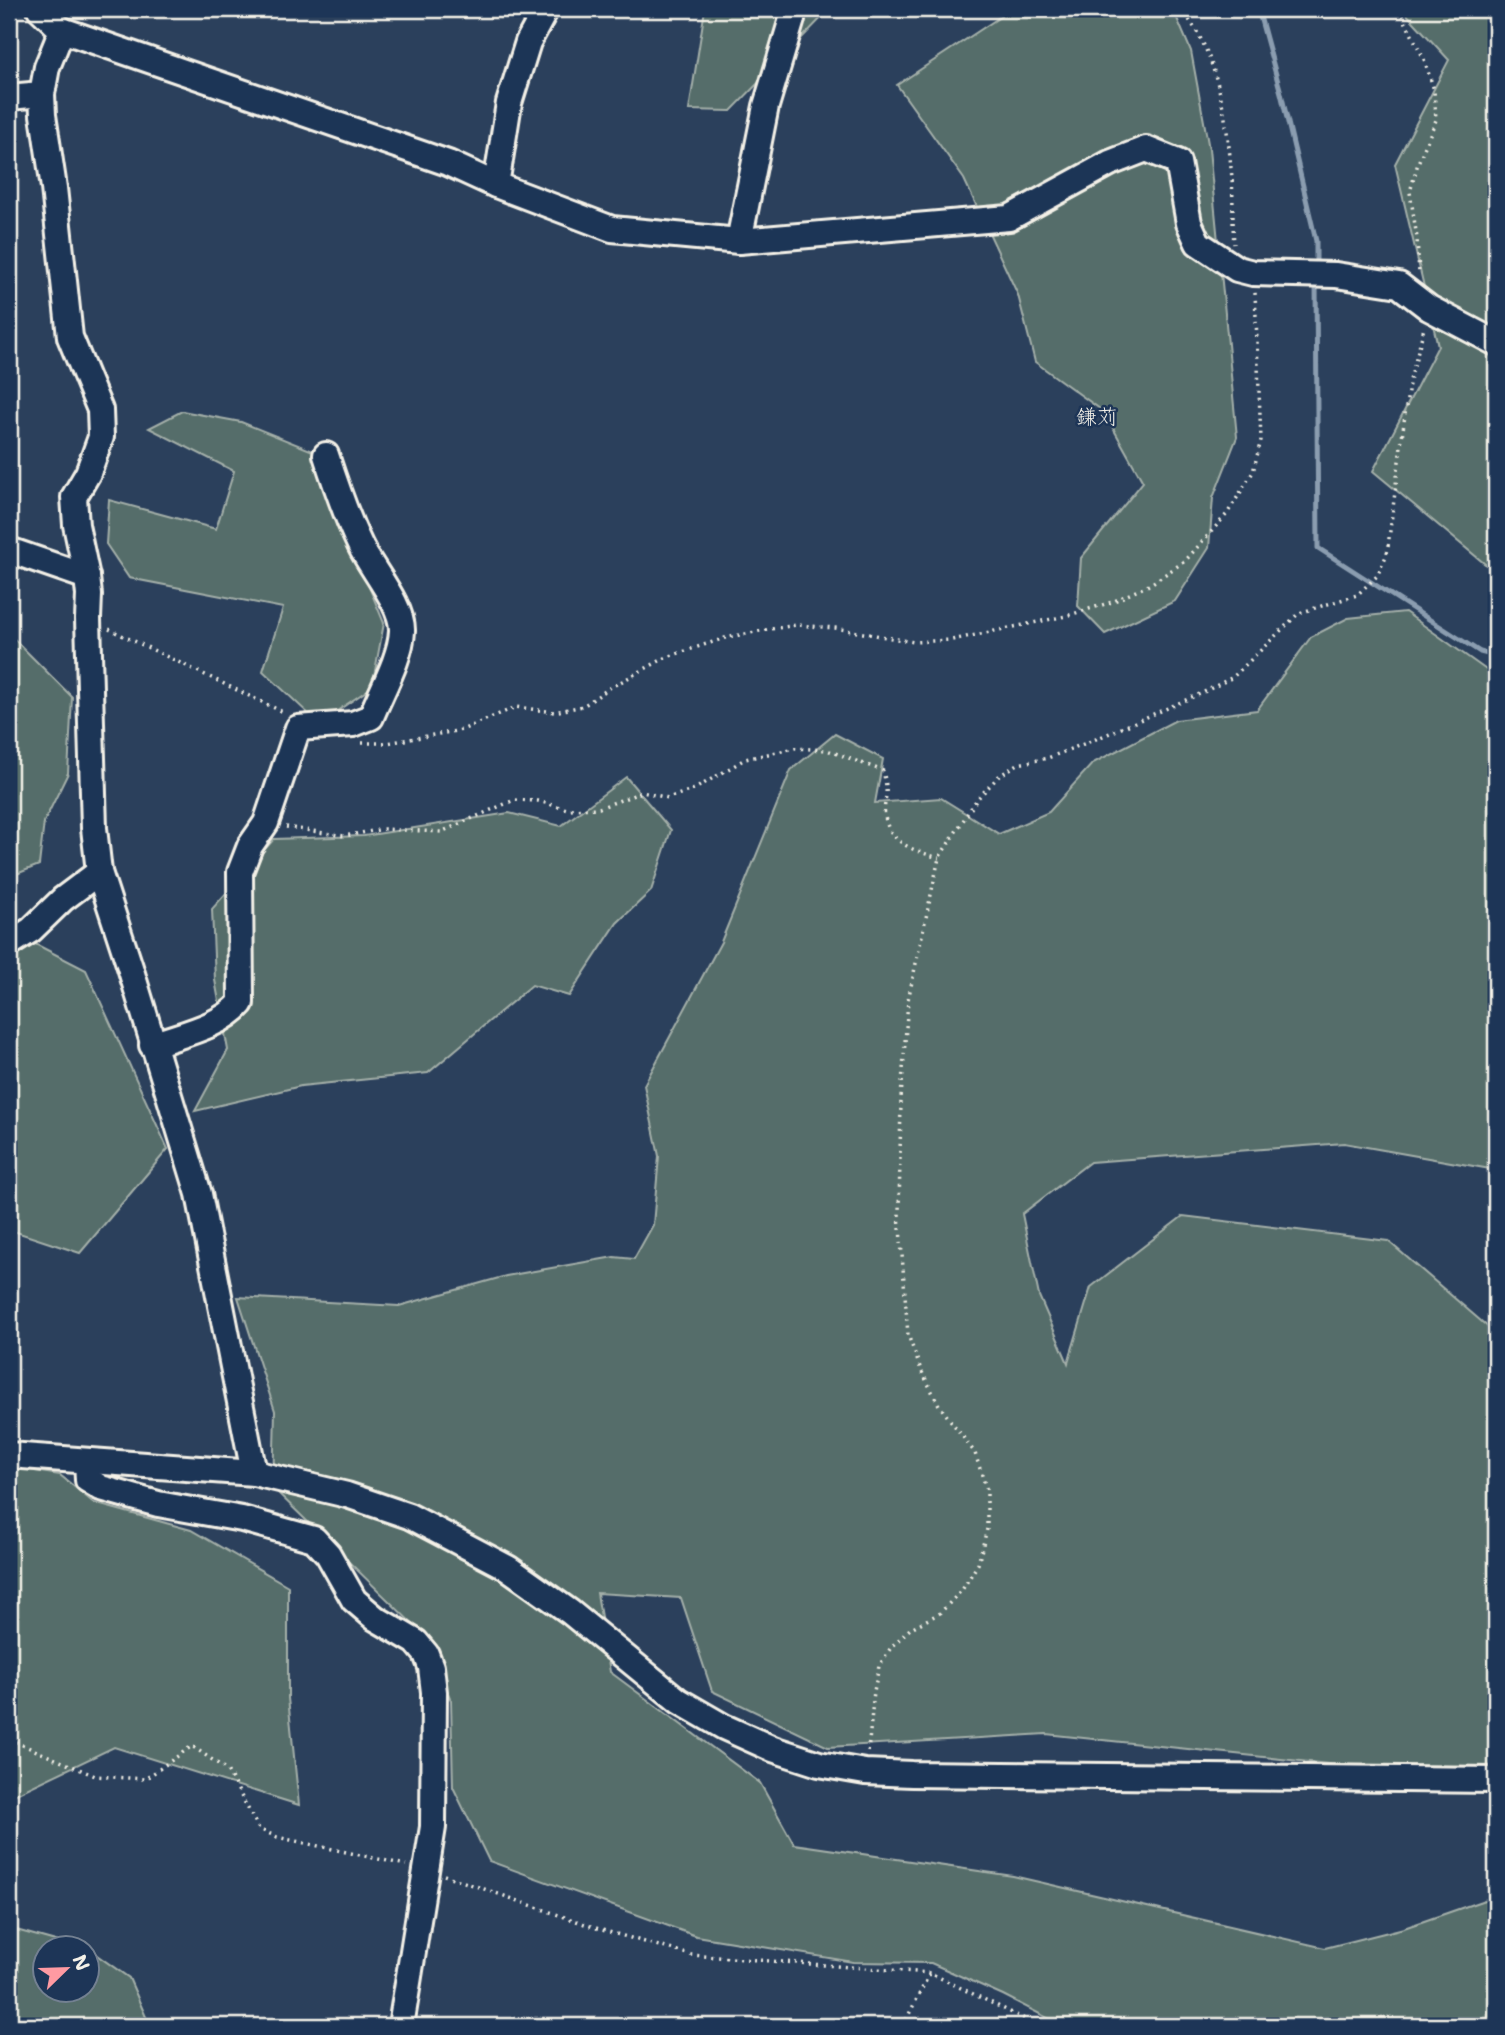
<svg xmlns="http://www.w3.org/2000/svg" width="1505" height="2035" viewBox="0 0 1505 2035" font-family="'Shantell Sans','Klee One',sans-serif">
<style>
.green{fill:#546d6a;stroke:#a4afa9;stroke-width:2}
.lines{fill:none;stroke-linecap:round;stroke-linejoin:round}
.stream{stroke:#8b9db0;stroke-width:5}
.minor-casing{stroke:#f4f1e8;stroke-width:30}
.path{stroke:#f4f1e8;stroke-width:3.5;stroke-dasharray:2 5;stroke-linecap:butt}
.minor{stroke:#1d3557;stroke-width:24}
.labels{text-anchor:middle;stroke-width:5;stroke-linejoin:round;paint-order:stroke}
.quarter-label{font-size:21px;fill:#f4f1e8;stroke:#1d3557}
</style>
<rect width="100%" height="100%" fill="#2b405c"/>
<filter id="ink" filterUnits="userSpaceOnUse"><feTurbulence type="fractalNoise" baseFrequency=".0143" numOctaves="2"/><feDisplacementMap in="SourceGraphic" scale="14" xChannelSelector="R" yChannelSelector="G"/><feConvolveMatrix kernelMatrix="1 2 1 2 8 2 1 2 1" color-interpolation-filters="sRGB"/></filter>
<g filter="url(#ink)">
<g class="green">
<polygon points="705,9 830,9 731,111 689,110"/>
<polygon points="1012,9 1173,9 1191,51 1209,149 1237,437 1213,498 1209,548 1175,601 1105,634 1078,606 1081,558 1143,482 1104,412 1035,362 1018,295 964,179 897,85"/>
<polygon points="1402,9 1496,9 1496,573 1373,471 1438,346 1395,164 1449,60"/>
<polygon points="182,411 241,422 313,451 384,623 372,687 334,713 313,718 263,671 283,608 129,578 106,544 109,500 216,529 234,471 149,428"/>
<polygon points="1405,612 1496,677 1496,1170 1344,1143 1090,1162 1022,1214 1039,1296 1068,1363 1091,1287 1183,1216 1388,1241 1496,1334 1496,1765 1414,1773 1046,1734 828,1747 712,1691 681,1598 597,1593 610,1672 760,1783 794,1844 1013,1876 1325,1948 1404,1928 1496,1896 1496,2026 1063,2026 1003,1995 931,1963 853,1962 696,1936 489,1861 453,1787 451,1700 424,1635 273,1488 275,1411 238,1297 399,1306 506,1276 614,1257 634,1259 653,1225 659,1156 644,1085 721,942 791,770 835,734 883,759 875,803 941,798 999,834 1049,812 1093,763 1176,720 1257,710 1311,637 1348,618"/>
<polygon points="9,634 72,697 68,773 44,822 39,865 9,877"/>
<polygon points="626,777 671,830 651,891 617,923 569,996 532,985 428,1073 301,1086 195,1111 228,1050 215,980 212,909 274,839 364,836 509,813 561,826"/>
<polygon points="10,931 86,970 168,1149 80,1253 10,1230 9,1228"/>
<polygon points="9,1467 60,1475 94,1503 191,1530 288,1586 288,1698 299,1805 114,1747 14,1795 9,1794"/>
<polygon points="9,1928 77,1947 46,1948 46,1990 88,1990 88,1950 91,1951 129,1978 150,2026 9,2026"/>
</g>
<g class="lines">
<g class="stream">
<polyline points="1258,9 1281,93 1316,241 1316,267"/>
<polyline points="1316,281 1318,548 1480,652 1496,656"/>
</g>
<g class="minor-casing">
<g id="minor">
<polyline points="40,9 62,30 47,67 42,94 43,115 54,188 70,337 100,410 101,437 88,473 74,497 76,525 87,577 89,595 88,619 94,828 99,872 130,967 199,1194 254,1473"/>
<polyline points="62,30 448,163 496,185 612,229 739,241 1009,218 1110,163 1146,149 1178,162 1189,223 1198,243 1237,269 1253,273 1336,275 1399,285 1429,308 1496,343"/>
<polyline points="9,97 42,94"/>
<polyline points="496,185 509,103 528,42 546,9"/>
<polyline points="739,241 766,106 792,19"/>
<polyline points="9,550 87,577"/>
<polyline points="9,944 31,930 63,899 99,872"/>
<path d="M152,1045C182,1034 220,1027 241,1003L240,872L250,846L266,823L298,728L353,724L371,717C381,692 401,657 402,631C403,605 371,569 360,545C346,516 336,486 326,455"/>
<polyline points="9,1455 254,1473 347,1495 409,1516 508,1568 570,1612 679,1701 724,1727 773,1749 819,1764 865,1772 912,1774 1496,1780"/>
<polyline points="87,1461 88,1480 101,1488 158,1504 242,1519 314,1539 328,1554 354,1600 375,1618 416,1642 426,1654 431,1667 434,1692 433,1827 401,2026"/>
</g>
</g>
<g class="path">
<path d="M1180,9C1216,46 1227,118 1231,168C1234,193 1232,219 1234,244"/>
<polyline points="1399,9 1424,59 1434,90 1436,120 1418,163 1410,192 1417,238 1419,274"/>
<polyline points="109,629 285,713"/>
<polyline points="362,743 387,743 462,730 516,707 554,712 583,706 611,687 667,657 725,638 770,629 797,625 835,628 914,642 952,640 1066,616 1112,602 1149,585 1185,561 1227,514 1253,472 1261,440 1255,292"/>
<path d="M286,827L344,836L384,829L441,832L514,800L538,801L567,809L599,808L642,792L668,798L695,789L745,759L795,748L827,750L883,771C884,776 886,782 886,788C887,797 883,807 885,816C889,844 916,851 939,858"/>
<polyline points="9,1739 95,1776 145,1779 192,1746 227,1770 259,1829 277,1837 406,1865"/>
<polyline points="868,1752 874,1691 879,1666 892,1646 911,1628 940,1613 962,1590 978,1564 987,1529 987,1491 975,1453 939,1405 921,1370 908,1335 899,1214 901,1098 908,1000 939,858 977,799 999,776 1018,764 1048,758 1096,739 1202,693 1233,677 1299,613 1357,595 1377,576 1387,554 1409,384 1424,328"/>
<polyline points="444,1875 602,1930 691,1955 930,1973 1039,2026"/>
<polyline points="903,2026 930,1973"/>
</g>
<use href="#minor" class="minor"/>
</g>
</g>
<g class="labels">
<g class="quarter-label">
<text x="1097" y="424">鎌苅</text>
</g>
</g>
<rect width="1505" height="2035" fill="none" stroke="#1d3557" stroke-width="35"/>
<rect x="18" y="18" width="1470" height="2000" fill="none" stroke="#f4f1e8" stroke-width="2.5" filter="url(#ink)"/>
<g transform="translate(66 1969) rotate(67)"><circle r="33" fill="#1d3557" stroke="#738091" stroke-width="2"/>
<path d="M0-5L12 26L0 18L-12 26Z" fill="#ff9aa2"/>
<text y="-10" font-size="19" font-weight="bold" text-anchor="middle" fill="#f4f1e8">N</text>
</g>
</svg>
